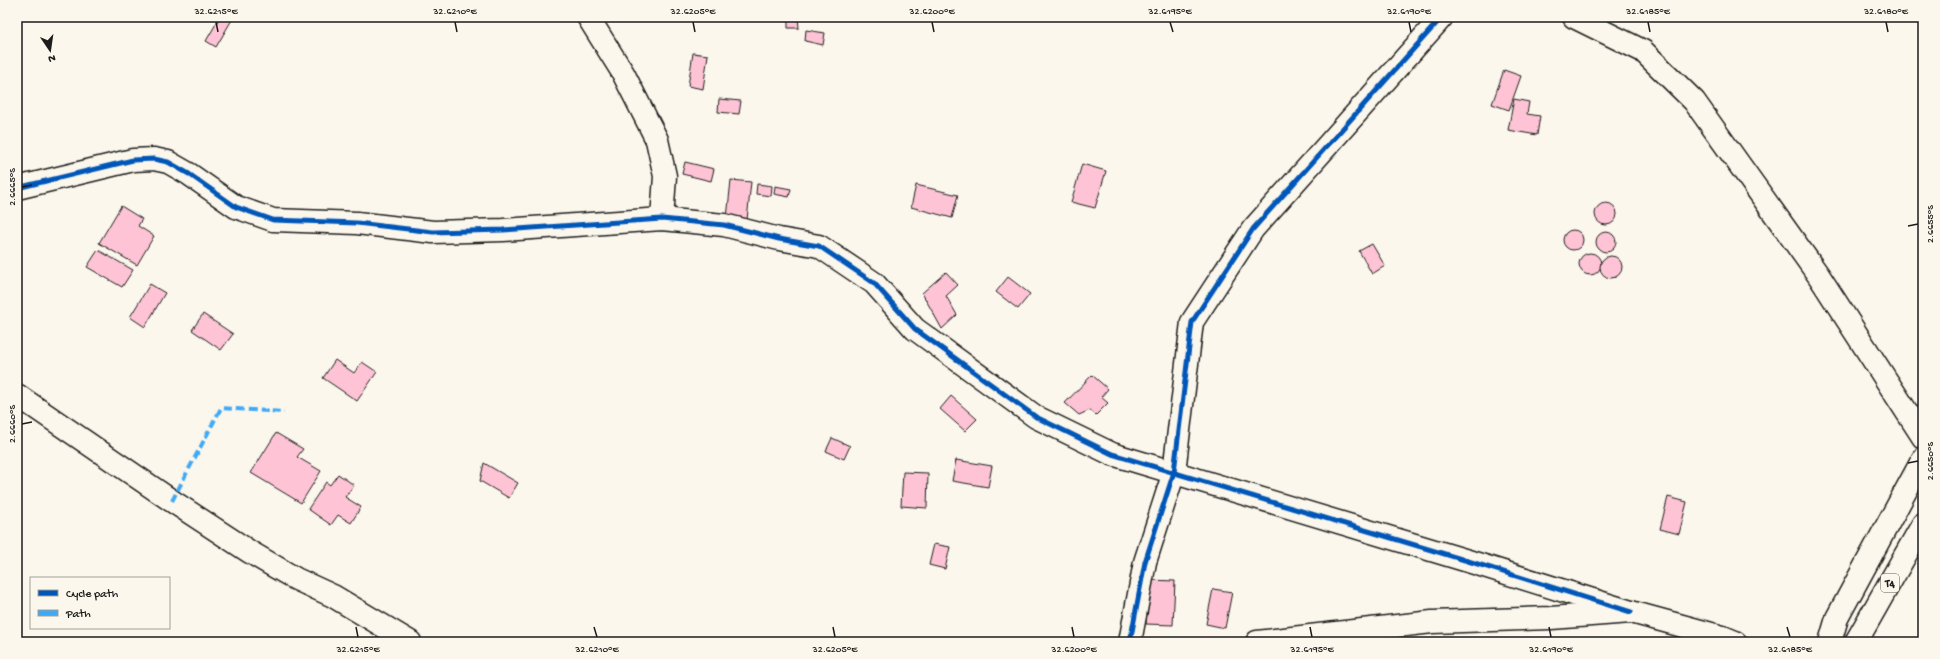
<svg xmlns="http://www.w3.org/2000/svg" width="1940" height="659" viewBox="0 0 1940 659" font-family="'Gochi Hand',sans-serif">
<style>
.building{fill:#fec4d6;stroke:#1c1c1c}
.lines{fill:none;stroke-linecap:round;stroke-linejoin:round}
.street-casing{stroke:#1c1c1c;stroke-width:25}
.highway-casing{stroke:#1c1c1c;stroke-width:25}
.street{stroke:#fbf7ec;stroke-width:22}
.highway{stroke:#fbf7ec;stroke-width:22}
.quiet{stroke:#3fa9f5;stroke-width:4;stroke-dasharray:8 4;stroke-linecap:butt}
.cycleway-casing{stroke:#fbf7ec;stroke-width:8}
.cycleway{stroke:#0057b8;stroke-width:5}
.ticks{fill:none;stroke:#1c1c1c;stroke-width:1.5}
.labels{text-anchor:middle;stroke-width:4;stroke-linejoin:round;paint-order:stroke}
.shield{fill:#fbf7ec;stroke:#5f5e5a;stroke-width:1}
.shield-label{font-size:11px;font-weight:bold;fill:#1c1c1c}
.neatline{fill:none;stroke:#1c1c1c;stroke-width:1.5}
.ticks-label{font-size:10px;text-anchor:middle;fill:#1c1c1c}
</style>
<rect width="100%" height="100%" fill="#fbf7ec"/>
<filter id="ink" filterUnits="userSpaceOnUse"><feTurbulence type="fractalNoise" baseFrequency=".025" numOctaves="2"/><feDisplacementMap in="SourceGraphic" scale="8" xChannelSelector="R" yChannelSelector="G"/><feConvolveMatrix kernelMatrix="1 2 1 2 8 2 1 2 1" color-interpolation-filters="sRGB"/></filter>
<g filter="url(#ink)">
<g class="building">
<polygon points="220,17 233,18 216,47 206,41"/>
<polygon points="788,17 798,17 799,28 788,28"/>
<polygon points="806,30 825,33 823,45 805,41"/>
<polygon points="693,53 708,55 703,89 688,86"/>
<polygon points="1504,70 1521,76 1509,110 1492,104"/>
<polygon points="719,99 741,101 739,114 718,112"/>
<polygon points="1514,99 1529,102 1527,114 1540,116 1537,135 1508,130"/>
<polygon points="685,162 714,169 711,181 682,174"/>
<polygon points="1082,164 1106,171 1095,208 1071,202"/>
<polygon points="731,180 751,182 747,220 727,218"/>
<polygon points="757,184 772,186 771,196 756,194"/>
<polygon points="916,185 958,195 952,218 911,207"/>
<polygon points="775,186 791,189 789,197 774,194"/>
<circle cx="1606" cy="214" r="11"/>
<polygon points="121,206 142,219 138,226 154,236 137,265 99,243"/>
<circle cx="1573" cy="240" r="10"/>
<circle cx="1606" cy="242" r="10"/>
<polygon points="1372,244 1385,266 1372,274 1359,251"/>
<polygon points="98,250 133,270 122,287 87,267"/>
<circle cx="1590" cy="264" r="11"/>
<circle cx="1611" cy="267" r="11"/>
<polygon points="946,272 958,285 946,296 957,315 942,329 922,293"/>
<polygon points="1008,277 1030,294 1018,309 996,292"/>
<polygon points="150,284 165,293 145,327 130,317"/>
<polygon points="203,314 233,334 221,350 192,330"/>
<polygon points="335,360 354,373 362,362 377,372 357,401 323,378"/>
<polygon points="1092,375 1108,389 1101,397 1108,403 1096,415 1090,410 1079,415 1065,403"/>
<polygon points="951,396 977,419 965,431 940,409"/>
<polygon points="276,433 303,449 297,457 321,471 301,503 251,473"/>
<polygon points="832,438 850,446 844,459 826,451"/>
<polygon points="956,460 992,466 988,487 952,481"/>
<polygon points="484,463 518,483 509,498 480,481"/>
<polygon points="903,472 928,473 927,508 901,506"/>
<polygon points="338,474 354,485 345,497 361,507 351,523 338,515 331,525 308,509 326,482 330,485"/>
<polygon points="1668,497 1687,502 1679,534 1660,529"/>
<polygon points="934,544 950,547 945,569 929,565"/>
<polygon points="1149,580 1175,581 1173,625 1146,624"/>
<polygon points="1213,589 1232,592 1225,628 1206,624"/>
</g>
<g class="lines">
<g class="street-casing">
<g id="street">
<polyline points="588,17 623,73 657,140 665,176 662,219"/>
<polyline points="1574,17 1643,51 1694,101 1819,276 1923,437"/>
<polyline points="17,188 133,160 154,159 168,162 189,174 236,207 273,220 357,223 433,232 503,230 662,219 724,225 779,239 819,246 874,283 915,329 1036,417 1112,454 1468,561 1631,612"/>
<polyline points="17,395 172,501 250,552 296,579 333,596 410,642"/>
<polyline points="1130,642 1145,562 1174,472 1192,322 1253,229 1442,17"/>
<polyline points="1257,642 1432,622 1551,618 1631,612 1723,637 1735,642"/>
<polyline points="1830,642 1837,618 1923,459"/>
</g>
</g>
<g class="highway-casing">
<polyline id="highway" points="1856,642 1923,524"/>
</g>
<use href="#street" class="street"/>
<use href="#highway" class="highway"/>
<polyline class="quiet" points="172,501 221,408 284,412"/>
<g class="cycleway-casing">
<g id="cycleway">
<polyline points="17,188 133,160 154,159 168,162 189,174 236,207 273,220 357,223 433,232 503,230 662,219 724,225 779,239 819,246 874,283 915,329 1036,417 1112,454 1468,561 1631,612"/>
<polyline points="1130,642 1145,562 1174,472 1192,322 1253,229 1442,17"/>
</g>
</g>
<use href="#cycleway" class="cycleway"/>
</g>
</g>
<path class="ticks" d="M216,22L218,32M455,22L457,32M693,22L695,32M932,22L934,32M1170,22L1173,32M1409,22L1411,32M1648,22L1650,32M1886,22L1888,32M22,187L32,185M1908,226L1918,224M22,424L32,422M1908,463L1918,461M356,627L358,637M594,627L597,637M833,627L835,637M1072,627L1074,637M1310,627L1312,637M1549,627L1551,637M1787,627L1790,637"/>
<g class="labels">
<rect class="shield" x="1881" y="574" width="18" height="18" rx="3"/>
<g class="shield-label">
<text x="1890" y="587">T4</text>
</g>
</g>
<rect width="1940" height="659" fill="none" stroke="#fbf7ec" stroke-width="44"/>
<rect x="30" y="577" width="140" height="52" fill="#fbf7ec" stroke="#a29f99"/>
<rect x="38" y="590" width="20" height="6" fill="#0057b8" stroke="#a29f99"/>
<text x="66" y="597" font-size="12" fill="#1c1c1c">Cycle path</text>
<rect x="38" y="610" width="20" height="6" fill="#3fa9f5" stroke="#a29f99"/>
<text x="66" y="617" font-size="12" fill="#1c1c1c">Path</text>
<g transform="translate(50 50) rotate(167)" stroke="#fbf7ec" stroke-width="3" paint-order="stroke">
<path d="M0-3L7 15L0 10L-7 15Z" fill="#1c1c1c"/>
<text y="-6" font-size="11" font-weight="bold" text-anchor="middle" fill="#1c1c1c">N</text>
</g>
<rect x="22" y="22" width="1896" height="615" class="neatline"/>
<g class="ticks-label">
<text x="216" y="14">32.6215°E</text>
<text x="455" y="14">32.6210°E</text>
<text x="693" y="14">32.6205°E</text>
<text x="932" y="14">32.6200°E</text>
<text x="1170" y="14">32.6195°E</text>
<text x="1409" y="14">32.6190°E</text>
<text x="1648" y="14">32.6185°E</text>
<text x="1886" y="14">32.6180°E</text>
<text transform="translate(11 187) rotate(-90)" y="4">2.6665°S</text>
<text transform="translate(1929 224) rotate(-90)" y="4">2.6655°S</text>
<text transform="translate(11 424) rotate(-90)" y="4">2.6660°S</text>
<text transform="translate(1929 461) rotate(-90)" y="4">2.6650°S</text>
<text x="358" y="652">32.6215°E</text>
<text x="597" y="652">32.6210°E</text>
<text x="835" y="652">32.6205°E</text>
<text x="1074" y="652">32.6200°E</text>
<text x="1312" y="652">32.6195°E</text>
<text x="1551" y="652">32.6190°E</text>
<text x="1790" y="652">32.6185°E</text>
</g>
</svg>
